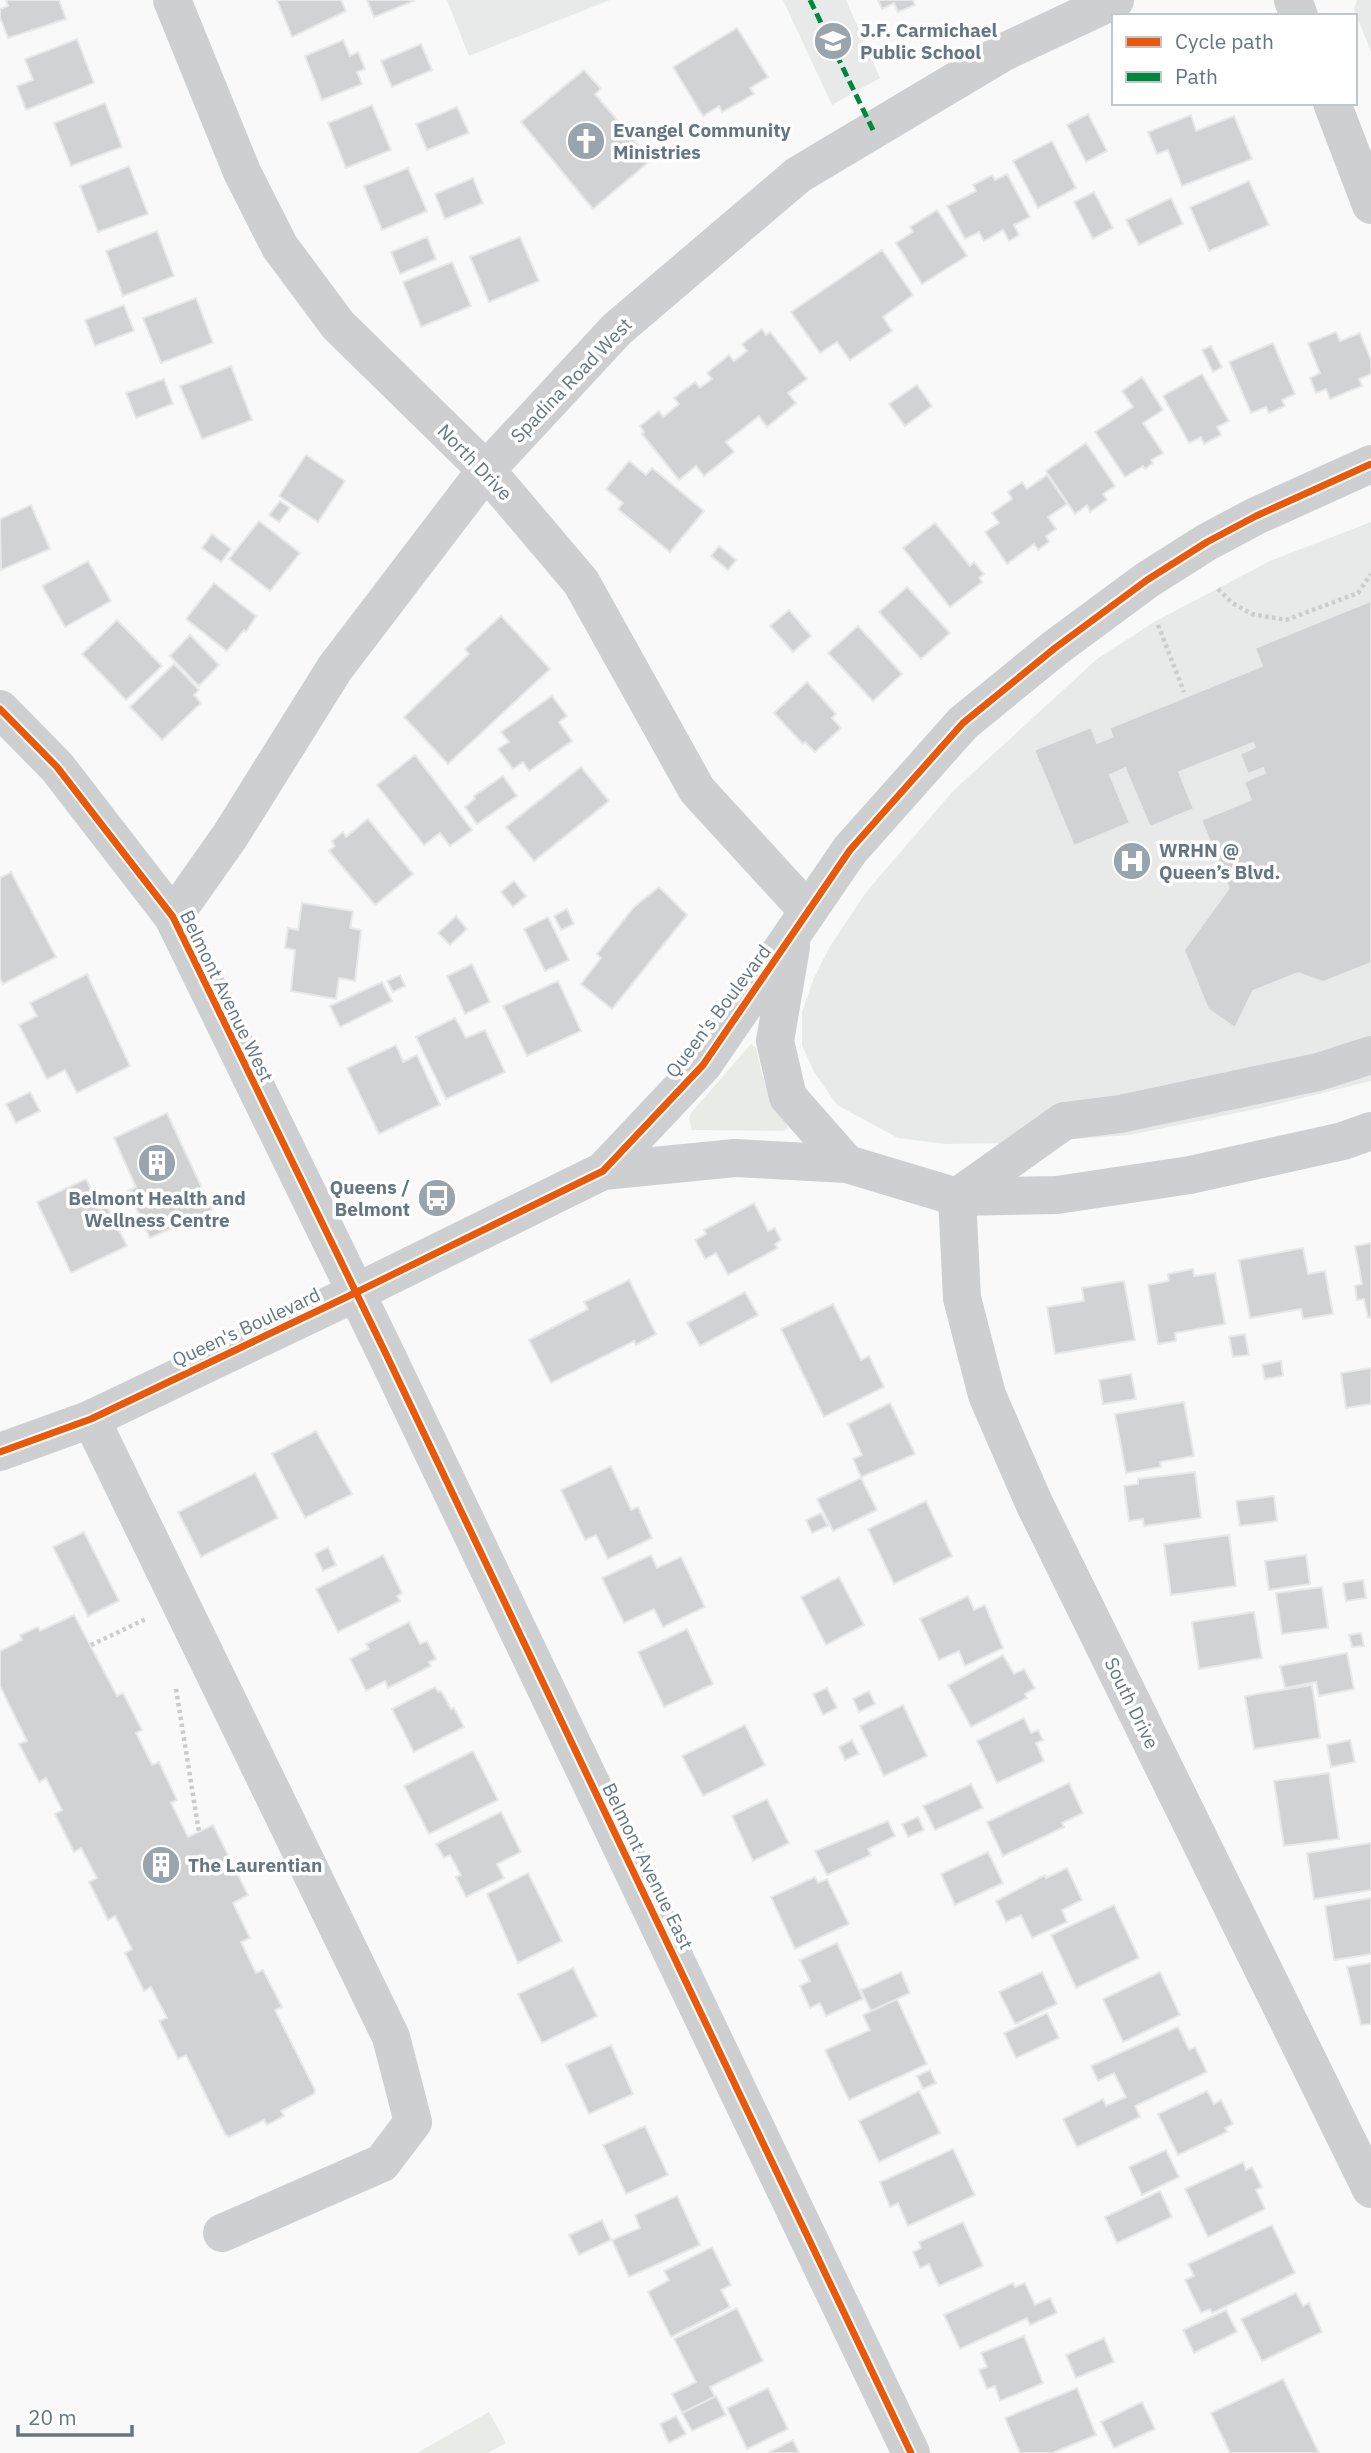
<svg xmlns="http://www.w3.org/2000/svg" width="1371" height="2453" viewBox="0 0 1371 2453" font-family="'IBM Plex Sans',sans-serif">
<style>
.built{fill:#e8e9e9}
.green{fill:#e8ebe6}
.building{fill:#d0d2d3;stroke:#e8e8e8;stroke-width:2}
.lines{fill:none;stroke-linecap:round;stroke-linejoin:round}
.path{stroke:#cbcccd;stroke-width:4.5;stroke-dasharray:3.5 3.5;stroke-linecap:butt}
.minor{stroke:#cecfd0;stroke-width:38}
.quiet{stroke:#00873e;stroke-width:5;stroke-dasharray:10 5;stroke-linecap:butt}
.cycleway-casing{stroke:#fff;stroke-width:11}
.cycleway{stroke:#e8590c;stroke-width:7}
.labels{text-anchor:middle;stroke-width:7;stroke-linejoin:round;paint-order:stroke}
.poi-label{font-size:19px;font-weight:bold;fill:#657683;stroke:#fff;text-anchor:start}
.street-label{font-size:19px;fill:#657683;stroke:#fff}
</style>
<rect width="100%" height="100%" fill="#f9f9f9"/>
<g class="built">
<polygon points="447,0 610,0 469,56"/>
<polygon points="783,0 846,0 880,78 832,105"/>
<polygon points="1357,0 1371,0 1371,52 1354,9"/>
<polygon points="1371,522 1371,1081 1266,1107 1130,1135 1020,1143 946,1144 898,1138 837,1105 814,1072 802,1045 802,1012 814,978 829,948 867,891 953,791 1097,659 1154,622 1270,561"/>
</g>
<g class="green">
<polygon points="751,1044 756,1048 762,1075 788,1128 783,1131 692,1130 689,1119 691,1113"/>
<polygon points="489,2412 506,2443 488,2453 417,2453"/>
</g>
<g class="building">
<polygon points="6,0 59,0 66,19 8,38 0,17 0,9 8,6"/>
<polygon points="277,0 341,0 346,11 292,37"/>
<polygon points="367,0 413,0 414,1 374,17"/>
<polygon points="878,0 913,0 915,5 898,12 894,3 882,9"/>
<polygon points="737,28 768,77 750,88 754,94 722,112 719,106 703,116 673,67"/>
<polygon points="77,39 94,83 26,110 17,86 33,80 25,59"/>
<polygon points="343,40 350,56 358,52 365,69 357,72 362,84 322,100 305,56"/>
<polygon points="421,44 432,70 392,87 381,61"/>
<polygon points="584,70 601,89 595,94 651,160 593,209 521,122"/>
<polygon points="105,103 122,147 71,166 54,123"/>
<polygon points="372,105 391,150 346,168 328,123"/>
<polygon points="457,107 469,133 427,150 416,124"/>
<polygon points="1088,114 1107,151 1086,162 1067,125"/>
<polygon points="1191,115 1196,131 1234,116 1252,159 1182,186 1168,150 1157,154 1148,132"/>
<polygon points="1052,141 1076,188 1038,208 1013,161"/>
<polygon points="129,166 148,214 98,232 80,186"/>
<polygon points="408,168 427,211 382,230 364,186"/>
<polygon points="1007,174 1030,217 1014,225 1019,235 1009,241 1003,230 984,241 979,232 965,239 947,206 976,191 973,185 992,175 995,180"/>
<polygon points="473,178 483,203 445,219 435,194"/>
<polygon points="1249,181 1269,225 1209,251 1190,207"/>
<polygon points="1094,192 1113,228 1093,239 1074,202"/>
<polygon points="1171,198 1183,224 1139,245 1126,220"/>
<polygon points="937,210 967,256 922,284 896,243 913,232 910,227"/>
<polygon points="157,231 174,276 123,296 106,251"/>
<polygon points="427,237 436,259 400,274 391,252"/>
<polygon points="520,237 539,281 489,302 470,257"/>
<polygon points="882,250 913,295 883,317 892,331 850,360 837,342 820,353 791,312"/>
<polygon points="452,262 471,306 421,327 403,282"/>
<polygon points="196,298 213,343 161,363 143,318"/>
<polygon points="124,305 134,331 95,346 85,320"/>
<polygon points="762,329 766,335 770,332 807,379 788,393 796,403 767,427 759,416 726,442 734,452 704,476 696,466 679,480 642,434 644,432 640,426 659,411 663,417 679,404 674,398 695,382 700,388 712,379 707,373 729,355 734,361 747,351 742,344"/>
<polygon points="1336,332 1340,341 1360,333 1371,360 1371,374 1359,379 1362,386 1330,399 1326,389 1316,393 1310,378 1320,373 1308,343"/>
<polygon points="1273,343 1295,394 1282,400 1285,406 1269,413 1266,407 1251,413 1229,362"/>
<polygon points="1211,346 1222,367 1213,372 1202,350"/>
<polygon points="231,366 252,420 202,439 180,386"/>
<polygon points="1202,374 1229,421 1217,427 1221,435 1204,444 1201,437 1189,443 1163,396"/>
<polygon points="1142,377 1163,410 1143,423 1163,453 1151,460 1153,463 1145,469 1143,466 1125,477 1095,432 1133,407 1122,391"/>
<polygon points="164,379 173,404 136,418 126,393"/>
<polygon points="917,385 932,406 905,426 889,404"/>
<polygon points="1086,443 1115,486 1103,494 1107,500 1090,512 1087,505 1075,514 1046,471"/>
<polygon points="306,455 345,481 318,522 279,496"/>
<polygon points="629,461 646,475 652,468 704,511 670,552 618,509 623,503 606,489"/>
<polygon points="1047,475 1067,504 1048,517 1056,529 1046,536 1049,542 1038,550 1034,544 1007,564 985,532 999,523 992,513 1012,499 1008,492 1022,482 1027,489"/>
<polygon points="280,501 290,508 279,522 269,515"/>
<polygon points="31,505 50,549 1,570 0,519"/>
<polygon points="259,521 300,553 270,591 229,559"/>
<polygon points="935,523 970,566 974,562 984,574 979,578 982,582 950,607 903,548"/>
<polygon points="212,534 231,549 221,562 202,548"/>
<polygon points="719,546 736,560 728,570 711,556"/>
<polygon points="88,561 111,601 65,627 42,586"/>
<polygon points="214,583 256,616 246,632 244,630 227,651 186,619"/>
<polygon points="907,587 950,633 921,659 879,612"/>
<polygon points="1371,601 1371,963 1323,982 1298,973 1253,991 1235,1028 1208,1009 1184,950 1229,888 1201,820 1251,800 1244,782 1265,773 1263,768 1248,774 1240,754 1255,747 1253,743 1179,772 1194,809 1150,827 1125,768 1110,775 1130,823 1074,846 1034,750 1091,727 1097,743 1113,737 1109,728 1262,666 1255,648"/>
<polygon points="789,610 811,636 793,652 770,626"/>
<polygon points="501,616 550,669 448,764 404,717 469,654 465,649"/>
<polygon points="117,620 162,666 126,700 82,654"/>
<polygon points="858,626 902,674 873,701 828,653"/>
<polygon points="190,635 219,665 199,686 170,656"/>
<polygon points="174,664 199,690 194,695 201,703 162,740 130,707"/>
<polygon points="807,682 836,714 832,718 841,728 815,752 805,742 803,744 774,713"/>
<polygon points="552,696 567,716 559,722 572,741 529,771 523,762 513,769 498,749 509,742 501,732"/>
<polygon points="415,755 472,830 450,846 440,833 424,845 377,785"/>
<polygon points="581,767 609,801 534,861 506,827"/>
<polygon points="503,776 517,796 477,824 465,807 475,799 474,796"/>
<polygon points="368,819 413,874 375,905 329,851 335,846 332,841 343,832 346,837"/>
<polygon points="11,872 56,957 3,984 0,978 0,878"/>
<polygon points="514,881 526,896 513,907 501,892"/>
<polygon points="659,887 687,915 612,1009 581,984 601,958 597,954 634,907"/>
<polygon points="302,903 353,911 350,928 361,930 355,981 339,978 336,999 291,991 295,950 285,948 288,928 298,930"/>
<polygon points="567,909 574,924 561,930 554,916"/>
<polygon points="456,916 467,929 450,945 438,933"/>
<polygon points="548,917 569,960 545,971 524,929"/>
<polygon points="472,964 490,1002 465,1014 447,976"/>
<polygon points="87,974 130,1066 77,1093 65,1070 47,1079 19,1025 37,1016 30,1003"/>
<polygon points="400,975 405,986 393,992 387,981"/>
<polygon points="558,981 581,1031 527,1056 503,1006"/>
<polygon points="382,982 392,1001 340,1027 330,1006"/>
<polygon points="455,1018 466,1038 485,1030 505,1072 446,1099 416,1037"/>
<polygon points="396,1045 403,1062 417,1055 440,1105 379,1134 347,1068"/>
<polygon points="30,1092 40,1111 16,1123 6,1104"/>
<polygon points="167,1113 212,1210 150,1238 128,1191 136,1187 114,1138"/>
<polygon points="86,1179 101,1209 107,1206 127,1246 71,1273 37,1202"/>
<polygon points="754,1203 768,1231 775,1228 781,1240 775,1244 778,1248 728,1275 716,1253 705,1259 695,1240 706,1234 704,1230"/>
<polygon points="1371,1243 1371,1317 1368,1318 1364,1299 1357,1300 1355,1286 1362,1284 1355,1246"/>
<polygon points="1303,1248 1308,1274 1325,1271 1333,1314 1303,1319 1301,1309 1250,1318 1239,1260"/>
<polygon points="1193,1269 1194,1276 1215,1273 1225,1324 1175,1333 1176,1341 1158,1344 1148,1285 1169,1281 1168,1274"/>
<polygon points="629,1280 656,1334 636,1345 634,1341 551,1383 529,1340 588,1309 584,1302"/>
<polygon points="1124,1281 1135,1340 1055,1354 1047,1307 1084,1301 1082,1288"/>
<polygon points="745,1292 758,1315 700,1346 687,1323"/>
<polygon points="833,1304 861,1360 869,1356 884,1387 824,1417 781,1329"/>
<polygon points="1245,1334 1249,1355 1233,1357 1229,1337"/>
<polygon points="1281,1361 1283,1376 1265,1379 1262,1365"/>
<polygon points="1371,1368 1371,1404 1346,1408 1341,1373"/>
<polygon points="1131,1374 1136,1399 1103,1404 1099,1380"/>
<polygon points="1184,1402 1194,1456 1160,1462 1161,1467 1126,1473 1115,1414"/>
<polygon points="890,1403 915,1454 861,1477 853,1459 862,1455 848,1424"/>
<polygon points="316,1431 352,1494 305,1518 272,1454"/>
<polygon points="611,1466 631,1510 638,1507 652,1538 608,1559 596,1535 585,1540 561,1490"/>
<polygon points="1195,1472 1201,1518 1144,1526 1143,1519 1129,1521 1124,1486 1138,1484 1138,1479"/>
<polygon points="255,1473 278,1518 201,1557 178,1512"/>
<polygon points="861,1478 877,1510 833,1531 817,1499"/>
<polygon points="1274,1496 1277,1521 1240,1526 1236,1501"/>
<polygon points="926,1501 952,1556 894,1584 868,1529"/>
<polygon points="821,1513 828,1526 812,1533 806,1520"/>
<polygon points="84,1532 119,1601 88,1616 53,1547"/>
<polygon points="1229,1535 1236,1586 1171,1595 1164,1544"/>
<polygon points="328,1547 336,1565 323,1571 315,1554"/>
<polygon points="383,1555 402,1593 397,1596 400,1601 338,1632 316,1589"/>
<polygon points="651,1555 657,1568 681,1557 705,1607 663,1627 654,1609 624,1623 602,1578"/>
<polygon points="1306,1555 1310,1584 1269,1590 1265,1561"/>
<polygon points="839,1577 864,1625 826,1645 801,1597"/>
<polygon points="1363,1580 1366,1598 1346,1601 1343,1583"/>
<polygon points="1322,1587 1328,1628 1282,1634 1276,1593"/>
<polygon points="968,1596 974,1610 985,1605 1003,1648 965,1666 959,1651 939,1660 920,1619"/>
<polygon points="1254,1612 1262,1658 1199,1669 1192,1622"/>
<polygon points="74,1615 117,1696 123,1693 142,1730 136,1733 152,1765 159,1762 177,1800 171,1803 188,1837 213,1825 248,1895 233,1903 250,1938 241,1942 256,1973 263,1970 282,2007 275,2010 315,2090 314,2094 281,2111 284,2116 267,2125 264,2120 229,2137 225,2134 186,2055 178,2059 159,2021 167,2018 151,1987 144,1991 125,1953 132,1949 115,1916 108,1920 89,1882 97,1878 81,1848 74,1852 55,1814 62,1810 46,1778 39,1782 19,1744 27,1741 0,1686 0,1651 22,1640 20,1635 38,1627 40,1631"/>
<polygon points="409,1622 420,1644 427,1641 436,1659 429,1662 431,1666 388,1688 385,1681 366,1691 350,1659 369,1649 366,1644"/>
<polygon points="687,1629 713,1684 664,1707 638,1652"/>
<polygon points="1361,1633 1364,1646 1352,1647 1349,1635"/>
<polygon points="1347,1653 1354,1689 1319,1696 1316,1682 1285,1688 1280,1666"/>
<polygon points="1003,1655 1014,1674 1024,1669 1035,1688 1025,1694 1027,1698 971,1727 948,1685"/>
<polygon points="1312,1685 1320,1738 1254,1749 1245,1696"/>
<polygon points="435,1687 438,1692 441,1691 451,1709 454,1708 464,1727 414,1752 392,1709"/>
<polygon points="827,1688 837,1708 823,1715 813,1694"/>
<polygon points="869,1691 875,1704 859,1712 853,1699"/>
<polygon points="903,1705 927,1756 884,1776 860,1726"/>
<polygon points="1024,1718 1031,1733 1038,1730 1043,1740 1036,1743 1044,1761 997,1783 977,1741"/>
<polygon points="745,1725 765,1765 703,1796 682,1756"/>
<polygon points="852,1740 859,1754 845,1760 839,1747"/>
<polygon points="1350,1740 1355,1762 1331,1767 1327,1745"/>
<polygon points="473,1751 498,1800 429,1834 404,1786"/>
<polygon points="1329,1773 1339,1839 1284,1846 1274,1781"/>
<polygon points="1069,1783 1083,1813 1062,1823 1064,1827 1003,1856 987,1822"/>
<polygon points="971,1784 983,1808 935,1830 923,1806"/>
<polygon points="767,1799 789,1843 753,1861 732,1816"/>
<polygon points="501,1812 521,1852 497,1864 504,1878 466,1897 456,1877 461,1875 450,1855 444,1858 436,1844"/>
<polygon points="918,1817 924,1830 908,1837 902,1824"/>
<polygon points="888,1821 895,1836 868,1849 871,1855 827,1875 815,1851"/>
<polygon points="1371,1843 1371,1890 1314,1899 1307,1853"/>
<polygon points="988,1852 1003,1883 955,1905 941,1874"/>
<polygon points="1067,1868 1082,1900 1062,1910 1067,1922 1032,1938 1021,1915 1006,1922 996,1901 1045,1875 1046,1878"/>
<polygon points="528,1873 562,1941 518,1963 487,1894"/>
<polygon points="815,1877 818,1883 827,1879 849,1924 795,1949 771,1897"/>
<polygon points="1371,1898 1371,1954 1334,1960 1325,1906"/>
<polygon points="1114,1905 1139,1958 1076,1988 1051,1935"/>
<polygon points="837,1943 863,1999 826,2016 820,2003 810,2008 800,1986 810,1981 800,1960"/>
<polygon points="1371,1963 1371,2024 1361,2025 1347,1967"/>
<polygon points="573,1968 597,2016 542,2043 518,1994"/>
<polygon points="901,1972 910,1993 871,2011 861,1990"/>
<polygon points="1042,1972 1057,2004 1015,2024 999,1992"/>
<polygon points="1160,1972 1180,2015 1123,2042 1103,1999"/>
<polygon points="897,1999 927,2064 849,2100 825,2050 870,2030 863,2015"/>
<polygon points="1047,2013 1059,2038 1016,2058 1004,2033"/>
<polygon points="1178,2027 1189,2050 1195,2047 1207,2072 1135,2106 1140,2117 1077,2147 1063,2119 1103,2099 1106,2106 1126,2097 1114,2073 1098,2081 1091,2066"/>
<polygon points="611,2045 633,2094 589,2114 566,2065"/>
<polygon points="930,2070 936,2083 923,2089 917,2076"/>
<polygon points="919,2091 940,2133 879,2162 859,2121"/>
<polygon points="1207,2091 1214,2104 1221,2100 1233,2124 1225,2128 1227,2132 1178,2155 1158,2114"/>
<polygon points="645,2126 668,2175 626,2194 603,2145"/>
<polygon points="953,2149 975,2195 908,2226 898,2203 890,2207 880,2182"/>
<polygon points="1166,2150 1179,2177 1142,2195 1129,2167"/>
<polygon points="1243,2162 1246,2170 1252,2167 1262,2187 1256,2190 1265,2209 1208,2237 1185,2189"/>
<polygon points="1160,2191 1172,2217 1117,2243 1105,2217"/>
<polygon points="677,2196 700,2245 629,2277 612,2240 640,2228 635,2215"/>
<polygon points="602,2220 611,2240 579,2255 569,2235"/>
<polygon points="963,2222 983,2266 939,2286 929,2264 920,2268 913,2252 921,2248 919,2242"/>
<polygon points="1272,2225 1295,2273 1212,2313 1210,2309 1201,2313 1185,2280 1194,2276 1188,2264"/>
<polygon points="712,2247 731,2285 721,2290 730,2307 671,2337 648,2292 669,2280 664,2271"/>
<polygon points="1013,2283 1015,2287 1025,2283 1035,2305 1050,2298 1057,2313 1030,2325 1027,2318 960,2349 944,2315"/>
<polygon points="1296,2293 1303,2306 1309,2303 1322,2332 1262,2361 1241,2319"/>
<polygon points="737,2308 763,2361 710,2387 715,2397 682,2413 672,2394 696,2382 674,2339"/>
<polygon points="1226,2310 1237,2332 1194,2353 1183,2330"/>
<polygon points="1024,2336 1043,2383 1000,2401 995,2386 987,2389 979,2370 987,2367 981,2353"/>
<polygon points="1104,2338 1114,2362 1076,2378 1066,2355"/>
<polygon points="1283,2379 1319,2453 1230,2453 1211,2413"/>
<polygon points="768,2388 788,2429 747,2449 727,2408"/>
<polygon points="1077,2388 1096,2435 1052,2453 1020,2453 1005,2418"/>
<polygon points="716,2396 726,2415 692,2431 682,2413"/>
<polygon points="1142,2402 1155,2429 1114,2448 1101,2422"/>
<polygon points="676,2416 686,2434 669,2443 660,2424"/>
<polygon points="793,2440 799,2453 768,2453"/>
</g>
<g class="lines">
<g class="path">
<polyline points="1218,589 1232,603 1252,614 1286,620 1358,593 1371,574"/>
<polyline points="1158,625 1184,692"/>
<polyline points="91,1645 146,1619"/>
<polyline points="176,1689 199,1832"/>
</g>
<g class="minor">
<polyline points="172,0 242,172 280,247 338,325 486,470 581,582 697,790 807,910"/>
<polyline points="1293,0 1299,16"/>
<polyline points="1332,103 1371,205"/>
<polyline points="0,709 57,767 173,917 385,1352 911,2453"/>
<polyline points="173,917 230,836 335,668 486,470 617,329 798,175 1004,52 1115,0"/>
<polyline points="791,947 775,1041 788,1097 847,1164"/>
<polyline points="1371,1055 1318,1072 1120,1114 1064,1121 957,1197 962,1298 987,1395 1034,1503 1371,2189"/>
<polyline points="603,1171 735,1158 847,1164 957,1197 1057,1195 1190,1175 1343,1141 1371,1131"/>
<polyline points="91,1419 391,2037 413,2122 382,2163 222,2233"/>
<polyline points="0,1452 91,1419 355,1293 603,1171 703,1065 850,850 963,723 1055,648 1147,580 1207,542 1256,516 1371,464"/>
</g>
<polyline class="quiet" points="810,0 873,130"/>
<g class="cycleway-casing">
<g id="cycleway">
<polyline points="0,709 57,767 173,917 385,1352 911,2453"/>
<polyline points="0,1452 91,1419 355,1293 603,1171 703,1065 850,850 963,723 1055,648 1147,580 1207,542 1256,516 1371,464"/>
</g>
</g>
<use href="#cycleway" class="cycleway"/>
</g>
<defs>
<g id="school-disc" transform="scale(2.0125)"><circle r="9.5" fill="#99a4ac" stroke="#fff"/><path d="M0-5L7-2L0 1L-7-2ZM-4 1L0 2.5L4 1V4Q0 6-4 4Z" fill="#fff"/></g>
<g id="church-disc" transform="scale(2.0125)"><circle r="9.5" fill="#99a4ac" stroke="#fff"/><path d="M-1.2-6h2.4v3.5h3.3v2.4h-3.3V6h-2.4V-.1h-3.3v-2.4h3.3Z" fill="#fff"/></g>
<g id="hospital-disc" transform="scale(2.0125)"><circle r="9.5" fill="#99a4ac" stroke="#fff"/><path d="M-5-5h3v3.5h4V-5h3V5h-3V1.5h-4V5h-3Z" fill="#fff"/></g>
<g id="building-disc" transform="scale(2.0125)"><circle r="9.5" fill="#99a4ac" stroke="#fff"/><path d="M-4-6H4V6H1V3H-1V6H-4ZM-2.5-4.3h1.7v1.8h-1.7ZM.8-4.3h1.7v1.8H.8ZM-2.5-1h1.7V.8h-1.7ZM.8-1h1.7V.8H.8Z" fill="#fff"/></g>
<g id="bus-disc" transform="scale(2.0125)"><circle r="9.5" fill="#99a4ac" stroke="#fff"/><path d="M-5-6H5V4H4V6H2V4H-2V6H-4V4H-5ZM-3.5-4V0h7V-4ZM-3.5 1.2v1.5H-2V1.2ZM2 1.2v1.5H3.5V1.2Z" fill="#fff"/></g>
</defs>
<g fill-rule="evenodd">
<use href="#school-disc" x="833" y="41"/>
<use href="#church-disc" x="586" y="141"/>
<use href="#hospital-disc" x="1132" y="861"/>
<use href="#building-disc" x="157" y="1163"/>
<use href="#bus-disc" x="437" y="1198"/>
<use href="#building-disc" x="161" y="1865"/>
</g>
<g class="labels">
<g class="poi-label">
<text x="860" y="37">J.F. Carmichael<tspan x="860" dy="22">Public School</tspan></text>
<text x="613" y="137">Evangel Community<tspan x="613" dy="22">Ministries</tspan></text>
<text x="1159" y="857">WRHN @<tspan x="1159" dy="22">Queen’s Blvd.</tspan></text>
<text x="410" y="1194" text-anchor="end">Queens /<tspan x="410" dy="22">Belmont</tspan></text>
<text x="157" y="1205" text-anchor="middle">Belmont Health and<tspan x="157" dy="22">Wellness Centre</tspan></text>
<text x="188" y="1872">The Laurentian</text>
</g>
<g class="street-label">
<text transform="translate(571 380) rotate(-46)" y="7">Spadina Road West</text>
<text transform="translate(475 462) rotate(46)" y="7">North Drive</text>
<text transform="translate(227 996) rotate(64)" y="7">Belmont Avenue West</text>
<text transform="translate(718 1011) rotate(-53)" y="7">Queen's Boulevard</text>
<text transform="translate(246 1327) rotate(-25)" y="7">Queen's Boulevard</text>
<text transform="translate(1132 1703) rotate(64)" y="7">South Drive</text>
<text transform="translate(648 1866) rotate(64)" y="7">Belmont Avenue East</text>
</g>
</g>
<rect x="1112" y="14" width="245" height="91" fill="#ffffff" stroke="#c1c8cd" stroke-width="2"/>
<rect x="1126" y="37" width="35" height="10" fill="#e8590c" stroke="#c1c8cd" stroke-width="2"/>
<text x="1175" y="49" font-size="21" fill="#657683">Cycle path</text>
<rect x="1126" y="72" width="35" height="10" fill="#00873e" stroke="#c1c8cd" stroke-width="2"/>
<text x="1175" y="84" font-size="21" fill="#657683">Path</text>
<path d="M18 2425v10h114v-10" fill="none" stroke="#657683" stroke-width="3.5"/>
<text x="28" y="2425" font-size="21" fill="#657683" stroke="#ffffff" stroke-width="5" paint-order="stroke">20 m</text>
</svg>
